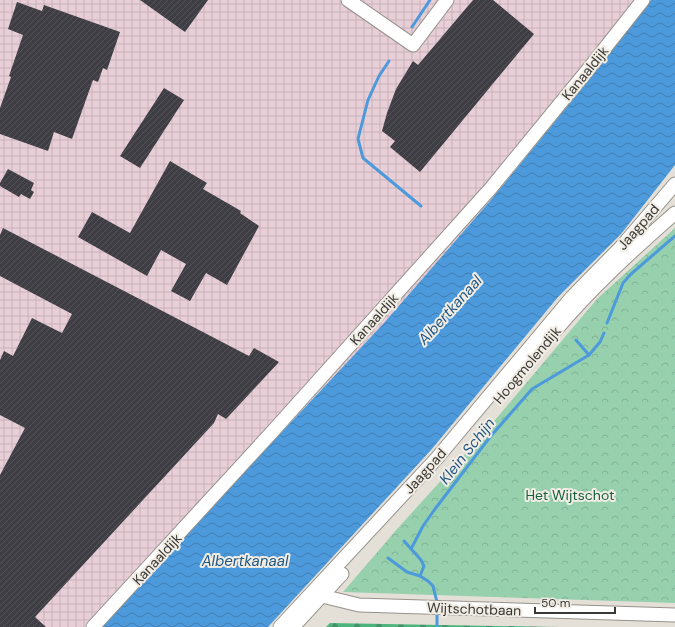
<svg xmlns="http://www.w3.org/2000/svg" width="675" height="627" viewBox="0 0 675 627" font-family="'DM Sans',sans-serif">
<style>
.industrial{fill:url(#industrial-grid)}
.forest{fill:url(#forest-firs)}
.park{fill:url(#park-crowns)}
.water{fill:url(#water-waves)}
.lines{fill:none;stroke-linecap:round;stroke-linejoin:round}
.stream{stroke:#4c9adc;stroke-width:3}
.building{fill:url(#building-hatch)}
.minor-casing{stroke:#96928b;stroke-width:15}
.minor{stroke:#fff;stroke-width:13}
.labels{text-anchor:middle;stroke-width:4;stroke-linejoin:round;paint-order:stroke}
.street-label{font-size:14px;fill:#3b3936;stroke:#f1ede5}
.park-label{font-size:14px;fill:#15603d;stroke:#f1ede5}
.water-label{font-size:15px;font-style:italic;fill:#215884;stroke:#f1ede5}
</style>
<defs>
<pattern id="industrial-grid" width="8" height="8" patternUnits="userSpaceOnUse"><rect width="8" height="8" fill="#e8cfd7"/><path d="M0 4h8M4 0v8" fill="none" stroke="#c8b2b9"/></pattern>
<pattern id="forest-firs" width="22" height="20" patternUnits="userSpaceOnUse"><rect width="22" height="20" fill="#4eb47e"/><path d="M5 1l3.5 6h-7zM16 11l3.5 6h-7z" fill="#429368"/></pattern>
<pattern id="park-crowns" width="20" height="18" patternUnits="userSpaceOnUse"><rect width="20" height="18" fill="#96d0ad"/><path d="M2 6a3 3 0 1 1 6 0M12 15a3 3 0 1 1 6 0" fill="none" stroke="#82b395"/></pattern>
<pattern id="water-waves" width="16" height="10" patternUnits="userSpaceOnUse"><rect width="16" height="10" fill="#4c9adc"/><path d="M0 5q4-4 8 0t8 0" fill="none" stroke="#407fb3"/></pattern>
<pattern id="building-hatch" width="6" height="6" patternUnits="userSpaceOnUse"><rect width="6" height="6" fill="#3f3e44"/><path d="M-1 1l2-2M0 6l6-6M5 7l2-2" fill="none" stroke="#535257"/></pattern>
</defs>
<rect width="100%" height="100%" fill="#e4e0d8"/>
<polygon class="industrial" points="0,0 651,0 588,81 490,201 384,323 99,627 0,627"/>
<polygon class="forest" points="330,623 560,627 326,627"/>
<polygon class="park" points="675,228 675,603 343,592 398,528 485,432 597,299"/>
<polygon class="water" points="651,0 675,0 675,165 621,234 558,297 431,450 268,627 99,627 384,323 490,201 588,81"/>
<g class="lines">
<g class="stream">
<polyline points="412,27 430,0"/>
<polyline points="389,61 379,76 368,100 358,139 363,158 421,206"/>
<polyline points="607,323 623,283 631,274 675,236"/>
<polyline points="589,355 600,342 604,333"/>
<polyline points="404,541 421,560 424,566 420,576"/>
<polyline points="411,549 423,526 435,509 490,437 532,389 589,355 576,340"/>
<polyline points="388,558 407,572 420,576 428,581 433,586 437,602"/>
<polyline points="437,627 437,615"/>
</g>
</g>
<g class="building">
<polygon points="140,0 208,0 185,32"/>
<polygon points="473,0 493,0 534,34 420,172 390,147 395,141 382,131 387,113 396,89 413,61 418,65"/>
<polygon points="17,2 42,11 44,5 120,32 107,70 103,68 98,82 93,80 72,139 54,132 48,151 0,134 0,108 11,77 9,76 23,35 8,29"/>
<polygon points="164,88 184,100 140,168 120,156"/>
<polygon points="170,161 207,183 203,189 241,211 240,213 259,226 227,285 206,273 190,301 171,291 186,264 161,250 147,276 78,237 92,212 130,233"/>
<polygon points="8,169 34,183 31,190 34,192 30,199 21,194 19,197 0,186 0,183"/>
<polygon points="3,228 249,356 254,348 279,362 226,419 218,414 214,423 35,617 46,627 0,627 0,475 25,428 0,415 0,360 4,351 13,356 32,318 62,333 72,314 0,276 0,235"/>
</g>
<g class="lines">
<g class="minor-casing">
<g id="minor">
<polyline points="348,0 413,45 447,0"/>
<path d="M555,331C591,288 633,250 675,213"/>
<polyline points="322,596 359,605 675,615"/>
<polyline points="93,627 273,431 491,188 590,67 643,0"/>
<polyline points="280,627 437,458 572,297 622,246 675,184"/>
<polyline points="293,627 342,574"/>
</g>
</g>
<use href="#minor" class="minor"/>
</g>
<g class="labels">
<g class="street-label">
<text transform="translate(585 73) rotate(-51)" y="5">Kanaaldijk</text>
<text transform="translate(638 227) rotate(-49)" y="5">Jaagpad</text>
<text transform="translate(374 319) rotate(-48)" y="5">Kanaaldijk</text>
<text transform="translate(527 365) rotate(-50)" y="5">Hoogmolendijk</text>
<text transform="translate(425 471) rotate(-48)" y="5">Jaagpad</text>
<text transform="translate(157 559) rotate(-47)" y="5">Kanaaldijk</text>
<text transform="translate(474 609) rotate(2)" y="5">Wijtschotbaan</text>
</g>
<g class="park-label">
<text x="570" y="500">Het Wijtschot</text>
</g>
<g class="water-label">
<text transform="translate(450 310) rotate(-48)" y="5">Albertkanaal</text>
<text transform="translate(467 451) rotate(-52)" y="5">Klein Schijn</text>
<text x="245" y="566">Albertkanaal</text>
</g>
</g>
<path d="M535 607v6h80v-6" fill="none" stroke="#3b3936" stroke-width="2"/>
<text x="541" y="607" font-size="12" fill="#3b3936" stroke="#f1ede5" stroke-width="3" paint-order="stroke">50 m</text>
</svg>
